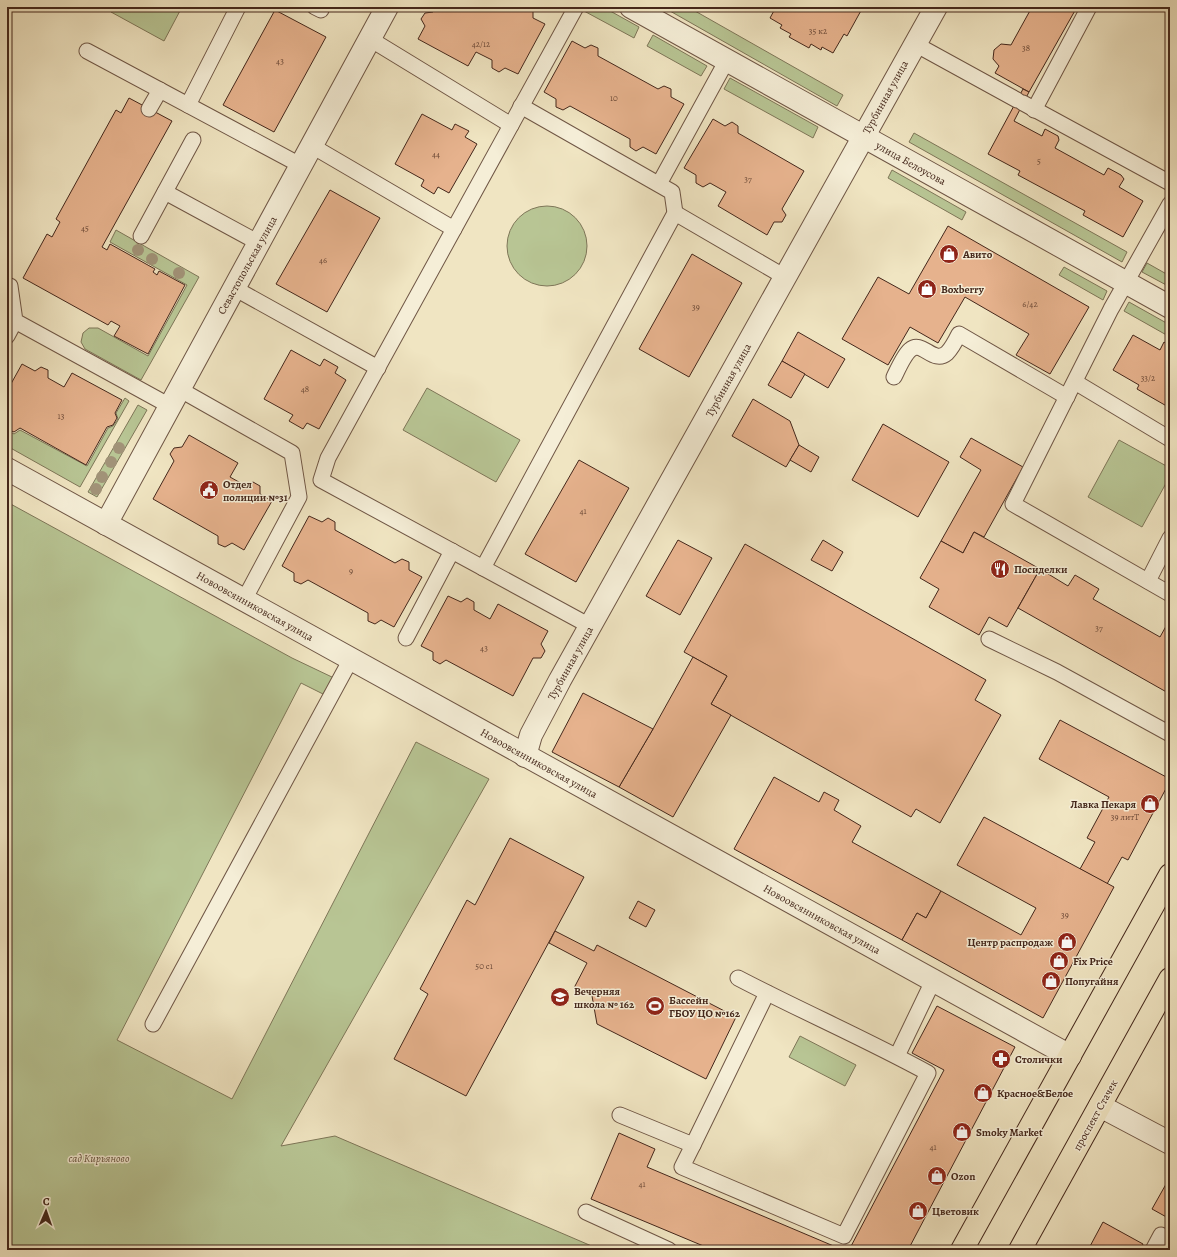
<svg xmlns="http://www.w3.org/2000/svg" width="1177" height="1257" viewBox="0 0 1177 1257" font-family="Alegreya,serif">
<style>
.green{fill:#b8c594;stroke:#7e7658}
.building{fill:#e6b28d;stroke:#44271b}
.lines{fill:none;stroke-linecap:round;stroke-linejoin:round}
.service-casing{stroke:#6f5645;stroke-width:17}
.minor-casing{stroke:#6f5645;stroke-width:24}
.primary-casing{stroke:#44271b;stroke-width:24}
.service{stroke:#f5eed7;stroke-width:15}
.minor{stroke:#f5eed7;stroke-width:22}
.primary{stroke:#f0e5c2;stroke-width:22}
.tree{fill:#a19277}
.labels{text-anchor:middle;stroke-width:3;stroke-linejoin:round;paint-order:stroke}
.number-label{font-size:9px;fill:#6c4a38}
.street-label{font-size:11px;fill:#44271b;stroke:#f5eed7}
.poi-label{font-size:11px;font-weight:bold;fill:#44271b;stroke:#f5eed7;text-anchor:start}
.park-label{font-size:11px;font-style:italic;fill:#614e39;stroke:#f5eed7}
</style>
<rect width="100%" height="100%" fill="#f0e5c2"/>
<filter id="stains"><feTurbulence type="fractalNoise" baseFrequency=".005" numOctaves="4"/><feColorMatrix values="0 0 0 0 .2 0 0 0 0 .09 0 0 0 0 .02 0 0 0 .5 -.17"/></filter>
<radialGradient id="worn" r=".72"><stop offset=".6" stop-color="#630" stop-opacity="0"/><stop offset="1" stop-color="#630" stop-opacity=".3"/></radialGradient>
<g class="green">
<polygon points="114,7 182,7 164,41 111,12"/>
<polygon points="587,7 603,7 639,27 634,38 584,11"/>
<polygon points="666,7 688,7 843,95 837,106 670,11"/>
<polygon points="653,35 707,66 701,76 647,46"/>
<polygon points="730,78 818,127 813,138 724,89"/>
<polygon points="914,133 1127,252 1122,262 909,142"/>
<polygon points="892,170 966,212 962,220 888,178"/>
<circle cx="547" cy="246" r="40"/>
<polygon points="116,230 199,277 141,380 85,349 81,342 83,333 89,328 98,328 148,356 187,285 110,242"/>
<polygon points="1147,263 1170,276 1170,287 1142,272"/>
<polygon points="1064,267 1107,291 1103,300 1059,275"/>
<polygon points="1129,302 1170,325 1170,337 1124,311"/>
<polygon points="427,388 520,440 496,482 403,430"/>
<polygon points="125,398 129,401 80,487 7,446 7,430 14,434 20,430 87,466 108,428 113,426 118,419 116,413"/>
<polygon points="138,405 147,410 97,497 88,492"/>
<polygon points="1119,440 1170,468 1170,476 1142,527 1088,497"/>
<polygon points="7,502 292,658 334,678 323,694 301,683 117,1040 232,1099 416,742 489,779 281,1146 335,1136 601,1250 7,1250"/>
<polygon points="800,1036 856,1065 845,1086 789,1057"/>
</g>
<g class="building">
<polygon points="435,7 514,7 520,10 525,7 528,7 533,10 533,18 545,24 518,74 505,68 499,72 492,68 492,60 476,52 468,66 418,39 425,26 421,19 425,13 433,12"/>
<polygon points="776,7 863,7 847,36 844,34 833,53 822,47 821,50 811,44 809,48 789,37 791,34 780,28 782,25 770,18"/>
<polygon points="1032,7 1077,7 1029,92 995,73 999,66 993,59 994,50 1001,44 1011,45"/>
<polygon points="275,10 326,37 274,132 223,105"/>
<polygon points="572,41 585,48 591,45 598,48 598,56 658,89 664,86 671,89 671,97 684,104 656,154 643,147 636,151 630,147 630,139 570,106 563,110 556,107 556,99 544,92"/>
<polygon points="1023,89 1029,92 1014,121 1042,136 1045,129 1058,136 1059,140 1055,148 1104,175 1108,168 1121,175 1124,179 1119,187 1143,201 1123,237 1083,215 1085,211 1018,175 1020,171 988,154"/>
<polygon points="129,98 172,121 102,247 107,250 110,244 155,269 153,272 157,275 159,271 185,285 148,354 114,336 120,326 111,321 108,325 23,278 47,234 52,237 60,222 56,219 116,110 121,113"/>
<polygon points="422,114 452,130 455,124 469,131 465,137 477,144 449,193 438,187 434,194 421,186 424,180 395,164"/>
<polygon points="713,119 725,126 732,122 738,126 738,133 804,171 782,209 786,215 782,222 774,222 767,235 718,206 726,192 710,183 703,187 696,183 696,175 684,168"/>
<polygon points="330,190 380,218 327,312 276,284"/>
<polygon points="948,226 1089,307 1050,374 1016,355 1029,334 965,297 938,343 910,327 888,365 842,339 878,277 909,294"/>
<polygon points="692,254 742,283 689,377 639,349"/>
<polygon points="798,332 845,359 828,388 782,361"/>
<polygon points="1133,335 1160,350 1164,342 1170,346 1170,408 1137,389 1139,385 1113,370"/>
<polygon points="291,350 320,366 324,359 338,367 335,373 346,380 319,429 307,423 303,429 289,421 293,415 264,399"/>
<polygon points="782,361 805,374 791,398 768,385"/>
<polygon points="22,364 35,371 41,367 48,370 48,378 64,387 72,373 122,400 115,413 117,418 113,425 107,427 86,465 20,428 14,432 7,429 7,391"/>
<polygon points="753,399 790,421 799,445 786,467 732,436"/>
<polygon points="883,424 949,462 918,517 852,480"/>
<polygon points="189,435 238,463 230,477 246,486 253,482 260,486 260,494 272,501 244,550 232,543 225,547 218,544 218,536 153,499 174,461 170,454 174,448 182,447"/>
<polygon points="971,438 1023,467 984,537 974,532 963,553 941,541 981,470 960,457"/>
<polygon points="799,445 819,457 811,472 790,460"/>
<polygon points="579,460 629,488 576,582 525,554"/>
<polygon points="309,516 322,522 328,518 335,522 335,530 395,563 402,559 409,562 409,570 422,577 394,627 381,620 375,624 368,621 368,613 308,580 301,584 294,581 294,573 282,566"/>
<polygon points="974,532 1040,569 1007,627 989,617 979,635 929,607 939,589 920,578 941,541 963,553"/>
<polygon points="678,540 712,558 680,615 646,596"/>
<polygon points="823,540 843,552 832,571 811,560"/>
<polygon points="745,544 986,680 975,700 1001,715 940,823 916,809 911,817 711,704 727,676 684,652"/>
<polygon points="1040,569 1068,586 1075,575 1099,589 1093,599 1160,637 1170,619 1170,694 1018,608"/>
<polygon points="448,596 461,602 467,598 474,602 474,610 490,619 498,604 548,631 541,644 545,651 541,658 533,658 513,696 446,660 440,664 433,660 433,652 421,646"/>
<polygon points="693,657 727,676 711,704 731,715 673,817 619,787 653,729"/>
<polygon points="583,693 653,729 619,787 552,752"/>
<polygon points="1060,720 1170,779 1170,781 1128,860 1122,857 1107,884 1080,869 1095,842 1087,838 1109,797 1039,759"/>
<polygon points="774,777 819,802 824,792 839,800 834,810 861,826 852,842 941,891 926,918 917,913 902,940 734,849"/>
<polygon points="984,817 1114,887 1043,1018 902,940 917,913 926,918 941,891 1021,935 1036,908 957,865"/>
<polygon points="510,838 584,877 466,1096 394,1059 428,994 420,989 467,900 475,905"/>
<polygon points="638,901 655,910 646,927 629,918"/>
<polygon points="555,931 594,951 597,945 736,1017 706,1079 597,1024 592,996 574,988 587,963 549,943"/>
<polygon points="937,1006 1015,1047 908,1250 849,1250 944,1070 912,1053"/>
<polygon points="619,1133 655,1149 647,1167 843,1250 713,1250 591,1199"/>
<polygon points="1170,1177 1170,1219 1152,1209"/>
<polygon points="1103,1222 1143,1244 1140,1250 1088,1250"/>
</g>
<g class="lines">
<g class="service-casing">
<g id="service">
<polyline points="315,7 321,10"/>
<polyline points="576,7 328,458 321,480 590,626"/>
<polyline points="370,39 511,125"/>
<polyline points="915,44 1017,100"/>
<polyline points="87,51 302,166"/>
<polyline points="1023,103 1170,183"/>
<polyline points="188,105 238,7"/>
<polyline points="149,109 160,90"/>
<polyline points="1034,110 1089,7"/>
<polyline points="312,146 454,229"/>
<polyline points="659,184 727,60"/>
<polyline points="165,192 259,243"/>
<polyline points="1170,204 1111,309 1013,504 1170,594"/>
<polyline points="675,213 785,277"/>
<polyline points="141,236 193,140"/>
<polyline points="7,285 10,286 15,321 170,406"/>
<polyline points="234,288 378,368"/>
<polyline points="7,336 15,321"/>
<path d="M894,377C898,369 904,355 910,350C922,339 933,365 947,353C952,348 956,340 959,334L1067,397"/>
<polyline points="1075,382 1170,439"/>
<polyline points="179,389 292,453 299,497 244,600"/>
<polyline points="483,568 675,213 672,192 521,106"/>
<polyline points="1148,581 1170,538"/>
<polyline points="406,638 452,551"/>
<polyline points="989,639 1057,672 1170,734"/>
<polyline points="153,1024 351,659"/>
<polyline points="897,1056 933,981"/>
<polyline points="620,1115 693,1145 767,993"/>
<path d="M693,1145L682,1167L844,1236L928,1073C866,1039 801,1011 738,978"/>
<polyline points="586,1212 669,1250"/>
<polyline points="1153,1250 1161,1235 1170,1240"/>
</g>
</g>
<g class="minor-casing">
<g id="minor">
<polyline points="631,7 1170,307"/>
<polyline points="7,469 1070,1056"/>
<polyline points="106,524 387,7"/>
<polyline points="525,756 531,735 560,680 936,7"/>
<polyline points="1100,1106 1170,1143"/>
</g>
</g>
<g class="primary-casing">
<g id="primary">
<polyline points="962,1250 1170,875"/>
<polyline points="1020,1250 1170,979"/>
</g>
</g>
<use href="#service" class="service"/>
<use href="#minor" class="minor"/>
<use href="#primary" class="primary"/>
</g>
<g class="tree">
<circle cx="138" cy="250" r="6"/>
<circle cx="152" cy="259" r="6"/>
<circle cx="179" cy="273" r="6"/>
<circle cx="119" cy="448" r="6"/>
<circle cx="111" cy="462" r="6"/>
<circle cx="102" cy="477" r="6"/>
<circle cx="96" cy="489" r="6"/>
</g>
<defs>
<g id="shop-disc" transform="scale(1)"><circle r="9.5" fill="#8f2418" stroke="#f5eed7"/><path d="M-5-2.5h2.3a2.7 3.5 0 0 1 5.4 0H5L5.5 6h-11ZM-1.5-2.5h3a1.5 2.3 0 0 0-3 0Z" fill="#fff"/></g>
<g id="civic-disc" transform="scale(1)"><circle r="9.5" fill="#8f2418" stroke="#f5eed7"/><path d="M-.6-6.5H3V-4.5H.6V-3L4-1V1h2V6H-6V1h2V-1L-.6-3ZM-1.2 2.5V6h2.4V2.5Z" fill="#fff"/></g>
<g id="restaurant-disc" transform="scale(1)"><circle r="9.5" fill="#8f2418" stroke="#f5eed7"/><path d="M-5-6h1v4h1v-4h1v4h1v-4h1v5L-1.5 .5V6h-2V.5L-5-1ZM5-6V6H3V1.5H1.5Q1.5-4 5-6Z" fill="#fff"/></g>
<g id="school-disc" transform="scale(1)"><circle r="9.5" fill="#8f2418" stroke="#f5eed7"/><path d="M0-5L7-2L0 1L-7-2ZM-4 1L0 2.5L4 1V4Q0 6-4 4Z" fill="#fff"/></g>
<g id="stadium-disc" transform="scale(1)"><circle r="9.5" fill="#8f2418" stroke="#f5eed7"/><path d="M0-5a6.5 5 0 1 0 0 10a6.5 5 0 1 0 0-10ZM-3.5-1.8h7v3.6h-7Z" fill="#fff"/></g>
<g id="pharmacy-disc" transform="scale(1)"><circle r="9.5" fill="#8f2418" stroke="#f5eed7"/><path d="M-2-6h4v4h4v4h-4v4h-4v-4h-4v-4h4Z" fill="#fff"/></g>
</defs>
<g fill-rule="evenodd">
<use href="#shop-disc" x="949" y="254"/>
<use href="#shop-disc" x="927" y="289"/>
<use href="#civic-disc" x="209" y="490"/>
<use href="#restaurant-disc" x="1000" y="569"/>
<use href="#shop-disc" x="1150" y="804"/>
<use href="#shop-disc" x="1067" y="942"/>
<use href="#shop-disc" x="1059" y="961"/>
<use href="#shop-disc" x="1051" y="981"/>
<use href="#school-disc" x="560" y="997"/>
<use href="#stadium-disc" x="655" y="1006"/>
<use href="#pharmacy-disc" x="1001" y="1059"/>
<use href="#shop-disc" x="983" y="1093"/>
<use href="#shop-disc" x="962" y="1132"/>
<use href="#shop-disc" x="937" y="1176"/>
<use href="#shop-disc" x="918" y="1211"/>
</g>
<g class="labels">
<g class="number-label">
<text x="818" y="34">35 к2</text>
<text x="481" y="47">42/12</text>
<text x="1026" y="51">38</text>
<text x="280" y="64">43</text>
<text x="614" y="101">10</text>
<text x="436" y="157">44</text>
<text x="1039" y="164">5</text>
<text x="748" y="182">37</text>
<text x="85" y="231">45</text>
<text x="323" y="263">46</text>
<text x="1030" y="307">6/42</text>
<text x="696" y="310">39</text>
<text x="1148" y="381">33/2</text>
<text x="305" y="392">48</text>
<text x="61" y="419">13</text>
<text x="583" y="514">41</text>
<text x="351" y="574">9</text>
<text x="1099" y="631">37</text>
<text x="484" y="651">43</text>
<text x="1125" y="820">39 литТ</text>
<text x="1065" y="918">39</text>
<text x="484" y="969">50 с1</text>
<text x="933" y="1150">41</text>
<text x="642" y="1187">41</text>
</g>
<g class="street-label">
<text transform="translate(885 97) rotate(-61)" y="4">Турбинная улица</text>
<text transform="translate(911 163) rotate(29)" y="4">улица Белоусова</text>
<text transform="translate(247 265) rotate(-61)" y="4">Севастопольская улица</text>
<text transform="translate(728 380) rotate(-61)" y="4">Турбинная улица</text>
<text transform="translate(255 606) rotate(29)" y="4">Новоовсянниковская улица</text>
<text transform="translate(570 663) rotate(-61)" y="4">Турбинная улица</text>
<text transform="translate(539 763) rotate(29)" y="4">Новоовсянниковская улица</text>
<text transform="translate(822 919) rotate(29)" y="4">Новоовсянниковская улица</text>
<text transform="translate(1095 1115) rotate(-61)" y="4">проспект Стачек</text>
</g>
<g class="poi-label">
<text x="963" y="258">Авито</text>
<text x="941" y="293">Boxberry</text>
<text x="223" y="488">Отдел<tspan x="223" dy="13">полиции №31</tspan></text>
<text x="1014" y="573">Посиделки</text>
<text x="1136" y="808" text-anchor="end">Лавка Пекаря</text>
<text x="1053" y="946" text-anchor="end">Центр распродаж</text>
<text x="1073" y="965">Fix Price</text>
<text x="1065" y="985">Попугайня</text>
<text x="574" y="995">Вечерняя<tspan x="574" dy="13">школа № 162</tspan></text>
<text x="669" y="1004">Бассейн<tspan x="669" dy="13">ГБОУ ЦО №162</tspan></text>
<text x="1015" y="1063">Столички</text>
<text x="997" y="1097">Красное&amp;Белое</text>
<text x="976" y="1136">Smoky Market</text>
<text x="951" y="1180">Ozon</text>
<text x="932" y="1215">Цветовик</text>
</g>
<g class="park-label">
<text x="99" y="1162">сад Кирьяново</text>
</g>
</g>
<rect width="1177" height="1257" fill="none" stroke="#f0e5c2" stroke-width="24"/>
<rect x="8" y="8" width="1161" height="1241" fill="none" stroke="#44271b" stroke-width="2"/>
<rect x="12" y="12" width="1153" height="1233" fill="none" stroke="#44271b"/>
<g transform="translate(46 1211) rotate(2)" stroke="#f5eed7" stroke-width="3" paint-order="stroke">
<path d="M0-3L7 15L0 10L-7 15Z" fill="#44271b"/>
<text y="-6" font-size="11" font-weight="bold" text-anchor="middle" fill="#44271b">С</text>
</g>
<rect width="100%" height="100%" filter="url(#stains)"/>
<rect width="100%" height="100%" fill="url(#worn)"/>
</svg>
